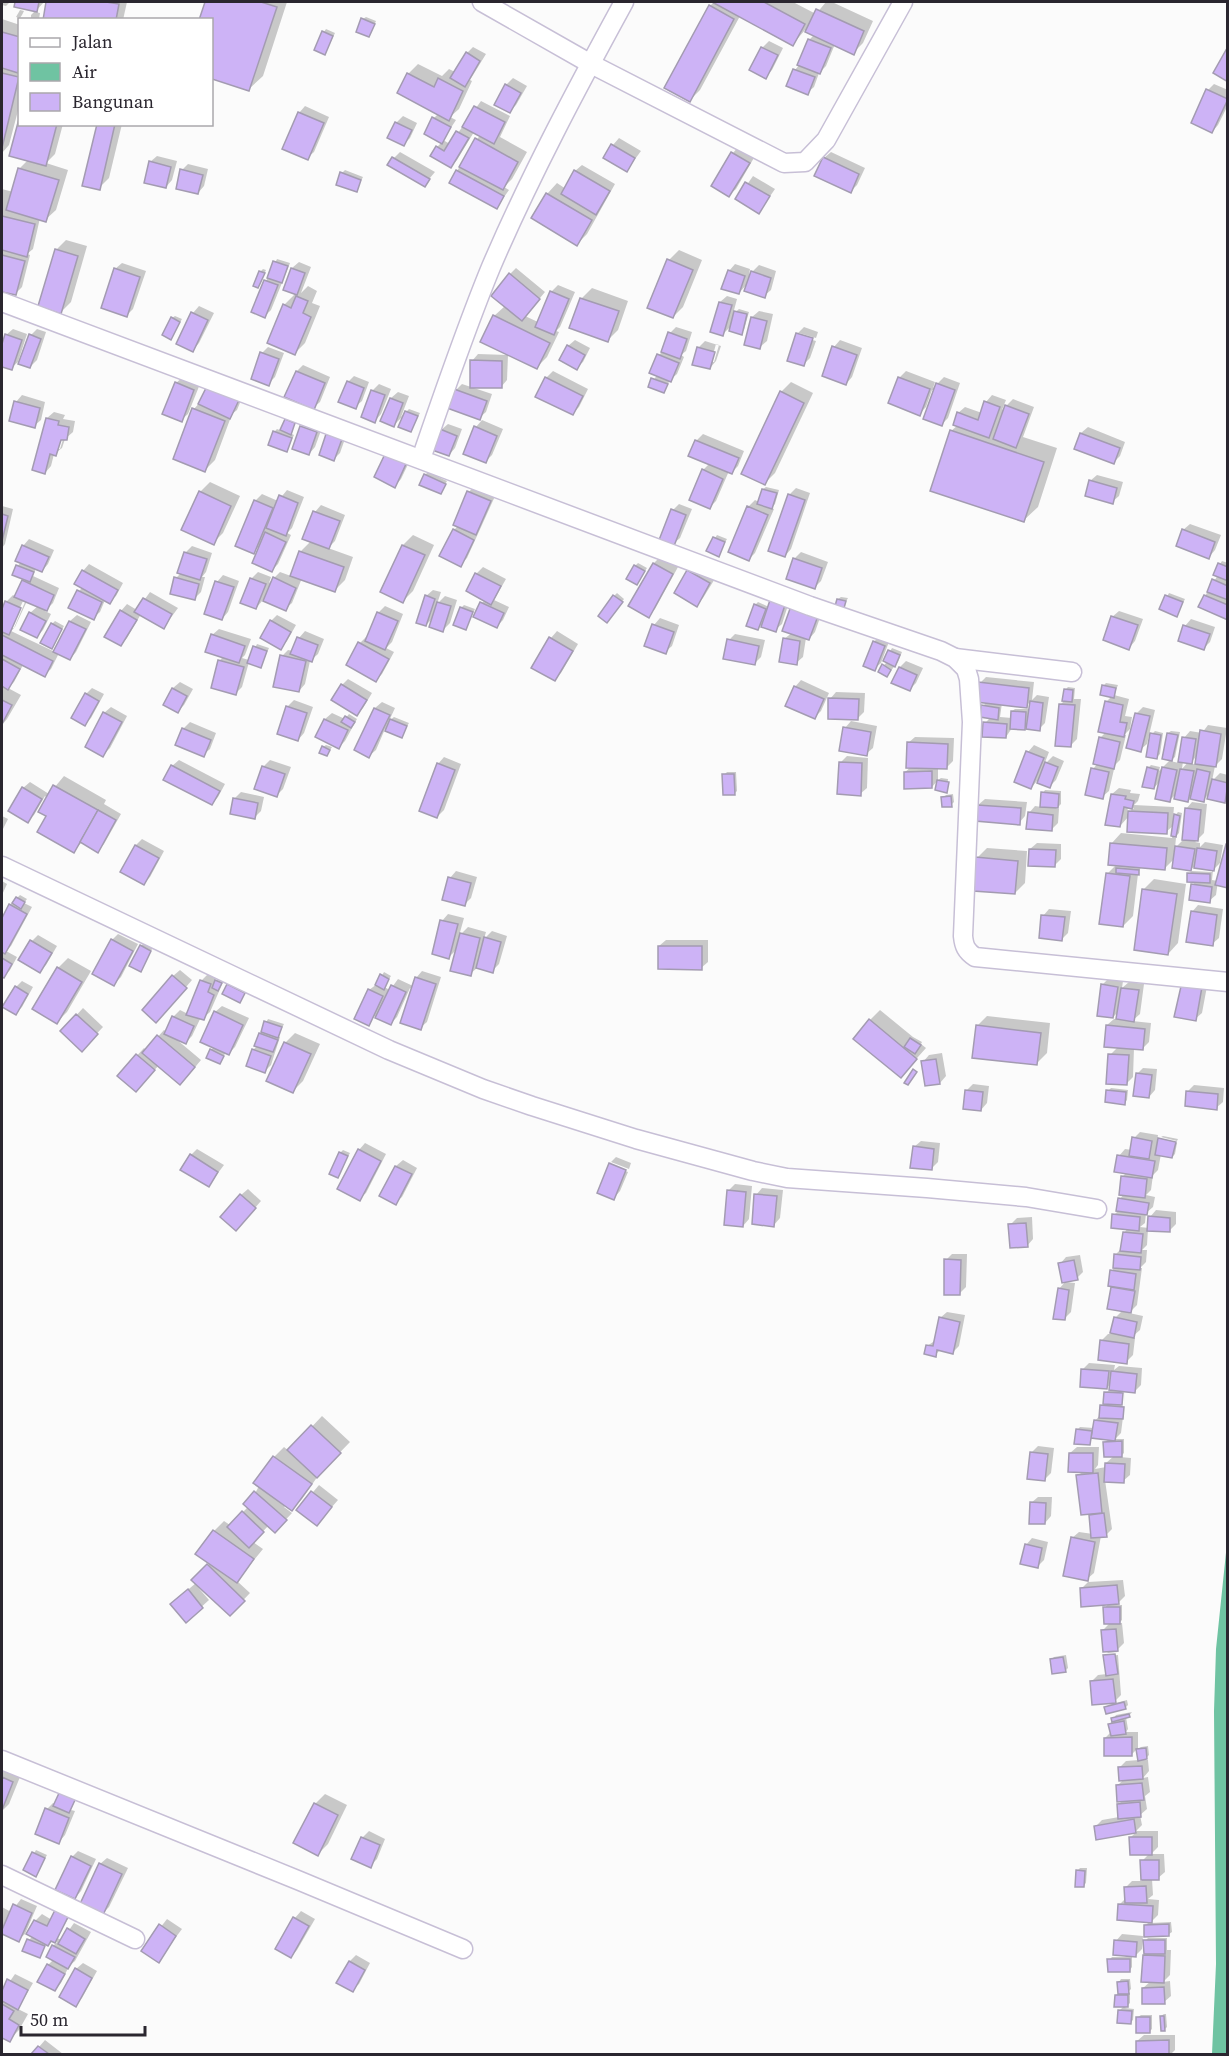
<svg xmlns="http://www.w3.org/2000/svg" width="1229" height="2056" viewBox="0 0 1229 2056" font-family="'Source Serif 4',serif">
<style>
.water{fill:#6fc3a2}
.shadow{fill:#0003;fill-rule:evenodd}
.building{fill:#cdb3f6;stroke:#a39bb1;stroke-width:1.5}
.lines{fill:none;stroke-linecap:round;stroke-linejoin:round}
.minor-casing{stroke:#c7bfd6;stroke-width:21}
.minor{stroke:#fff;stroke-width:18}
</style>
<rect width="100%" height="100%" fill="#fbfbfb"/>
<polygon class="water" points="1227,1543 1228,2054 1212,2054 1216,1964 1214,1711 1216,1649"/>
<g class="shadow">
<polygon points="2,2 10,2 6,6 2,5"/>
<polygon points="16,2 44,2 35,12 40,13 39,19 31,20 31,15 36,10 15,6"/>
<polygon points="48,2 127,2 123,20 44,20"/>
<polygon points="206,2 287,2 263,76 249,89 212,77 212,20 201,20"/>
<polygon points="714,2 793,2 816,14 826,2 832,2 873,21 863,43 853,53 835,44 826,66 819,73 814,87 807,93 795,70 800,64 810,39 814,35 805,30 793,44 740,16 700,90 690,100 710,6"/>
<polygon points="20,10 24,11 22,15 20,18 16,17"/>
<polygon points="366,17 376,21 369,36 363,19"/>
<polygon points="2,19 20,25 20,103 9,145 2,153 2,69 3,67 2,66"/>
<polygon points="326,29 335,33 325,54 324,32"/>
<polygon points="769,41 783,48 772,70 765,77 762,48"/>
<polygon points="473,47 486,54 470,80 472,81 459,109 450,117 456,120 443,140 450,144 481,101 510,116 500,137 527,152 512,179 504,187 509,190 497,207 457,171 480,135 474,132 457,160 451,166 437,147 442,142 434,118 438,114 408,74 418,64 442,76 449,69 455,72 467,53"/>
<polygon points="513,78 527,86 516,105 509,112 506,85"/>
<polygon points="1214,84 1228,90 1228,105 1218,125 1212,132 1208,90"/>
<polygon points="305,106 329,117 314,152 307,158 299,113"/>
<polygon points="403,116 417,123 410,138 404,144 389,138 396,123"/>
<polygon points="20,124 63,124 55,154 46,163 68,170 56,210 45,220 40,218 33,249 27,254 30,255 22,287 15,294 2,290 2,189 13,192 20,168 28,160"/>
<polygon points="99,124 122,124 109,178 99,188"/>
<polygon points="619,138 641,151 627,170 605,158 613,145"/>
<polygon points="739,146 755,156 736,189 729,195 713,186 733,153"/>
<polygon points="400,152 435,172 424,185 394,158"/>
<polygon points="831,152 865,168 857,185 851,191 824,158"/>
<polygon points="157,156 177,161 172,180 166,187 150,162"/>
<polygon points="188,164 208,169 204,186 198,193 182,170"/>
<polygon points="582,165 615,184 587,234 577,244 533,217 547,194 557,183 566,189 575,171"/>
<polygon points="345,170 363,177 356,191 342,173"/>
<polygon points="753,176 775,189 759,212 737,199"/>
<polygon points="66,240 87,246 71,302 61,312 56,250"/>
<polygon points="679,250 702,260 683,307 673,317 669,260"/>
<polygon points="277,259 290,263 271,310 265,316 253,311 266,281"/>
<polygon points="299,262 311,267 301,293 308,286 317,291 312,303 320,306 305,343 295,353 284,305 296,293 285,289 292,268"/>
<polygon points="122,263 146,271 133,309 127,315 115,269"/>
<polygon points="735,264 750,269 749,275 759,265 776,271 771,290 764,296 749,282 739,293 729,271"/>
<polygon points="516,268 545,292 525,316 538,322 551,292 558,285 575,292 560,327 556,331 559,332 547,357 537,367 494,316 505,306 510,274"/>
<polygon points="263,269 266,270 258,287 260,272"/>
<polygon points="592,288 628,301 618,330 608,340 571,327 582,298"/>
<polygon points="727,296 737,299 733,314 739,309 749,312 744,330 741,333 733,324 723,334 720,302"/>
<polygon points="199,306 214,313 199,343 193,350 178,343 193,313"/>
<polygon points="759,311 773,314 767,341 760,347 746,344 752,317"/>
<polygon points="175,316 182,319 171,338 172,318"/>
<polygon points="676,327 692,332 686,351 681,355 684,357 677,374 670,380 664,391 650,386 657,375 659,355 664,350 670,333"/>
<polygon points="804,327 818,332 816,338 799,333 799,336 816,341 810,358 804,364 797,334"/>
<polygon points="13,329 27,334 18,362 11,368 2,365 2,349 6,335"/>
<polygon points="37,329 46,332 37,360 30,367 31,335"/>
<polygon points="575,340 590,348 583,362 576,368 568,346"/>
<polygon points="840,340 862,348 852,377 846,384 834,347"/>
<path d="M705,341L721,346L716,361L710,368L698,348ZM716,344L719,345L714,362H711Z"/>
<polygon points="268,347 284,353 275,377 268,384 262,353"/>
<polygon points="478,354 508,355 507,380 501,387 472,361"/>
<polygon points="303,365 330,377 320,402 313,408 297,371"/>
<polygon points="553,371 588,389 579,407 573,413 546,378"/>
<polygon points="906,371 935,382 933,388 944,377 960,383 948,418 941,425 935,391 932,390 926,407 919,414 899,378"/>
<polygon points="354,376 369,382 362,401 355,407 348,382"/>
<polygon points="183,377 200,384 188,414 181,420 176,383"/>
<polygon points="791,382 813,393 775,473 765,483 781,392"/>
<polygon points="379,384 391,389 381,414 375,421 372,391"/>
<polygon points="462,384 492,394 486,412 479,418 456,390"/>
<polygon points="398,392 409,396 401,417 409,409 420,413 411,430 405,414 394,425 382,420 391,398"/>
<polygon points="244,393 237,410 232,414 215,460 205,470 194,409 201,401"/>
<polygon points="22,395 45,402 41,420 34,426 16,402"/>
<polygon points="992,395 1006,400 1002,410 1013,399 1034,407 1023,437 1057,448 1038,507 1024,520 951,431 958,425 958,413 965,407 982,413 986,402"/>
<path d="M54,412L65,415L63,419L75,421L73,432L65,439L62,448L54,454L51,466L45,473L47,418ZM62,432L65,433L60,449H57Z"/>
<polygon points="289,417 297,421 290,433 294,435 287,450 274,432 277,429 282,431"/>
<polygon points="308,420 323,425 315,447 309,454 301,427"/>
<polygon points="482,420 503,429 492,455 485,462 476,427"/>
<polygon points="448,424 462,429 455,448 449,455 441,430"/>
<polygon points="1088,427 1125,442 1120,456 1113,463 1076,448 1081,433"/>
<polygon points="334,428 347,433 340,453 334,459 327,435"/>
<polygon points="703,434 744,451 738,466 732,472 729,471 716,501 710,507 703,470 710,463 696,441"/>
<polygon points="386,455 411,458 401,479 395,486"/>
<polygon points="428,472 447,481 441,492 425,475"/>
<polygon points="1097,475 1123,482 1119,496 1112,502 1090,481"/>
<polygon points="210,482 240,496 223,533 213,543 200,492"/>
<polygon points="475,485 496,494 467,558 460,565 454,530 458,526 469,492"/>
<polygon points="766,487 779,490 775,504 771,508 774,509 755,553 749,559 748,507 755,500 759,502 763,489"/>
<polygon points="796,488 810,493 791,549 785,556 789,495"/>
<polygon points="287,490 304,497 292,528 287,533 291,535 278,564 271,571 262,544 253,552 255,501 262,494 278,501"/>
<polygon points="679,504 692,509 680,538 673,544 673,510"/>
<polygon points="321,505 345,515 335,541 328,548 353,557 345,580 335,590 302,578 292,603 285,609 263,600 256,608 242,603 252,578 258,572 271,577 269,583 280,572 291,576 300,552 311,541 315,512"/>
<polygon points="2,506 13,509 5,544 2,548"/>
<polygon points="1190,524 1221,535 1215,550 1209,557 1183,530"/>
<polygon points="413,535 434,545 413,591 403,601 403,545"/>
<polygon points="717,535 727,539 718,555 708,550"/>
<path d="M29,539L54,550L48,564L42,571L36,568L33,576L59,588L53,603L45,611L51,614L43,630L37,636L22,629L30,613L38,606L27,601L15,627L11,631L55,652L70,621L77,615L91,622L76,652L70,659L59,653L51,669L44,675L23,665L14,682L8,688L21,695L7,719L2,725V612L6,602L13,595L16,597L26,578L17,566L22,562L23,546ZM23,601L25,602L14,628H11Z"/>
<polygon points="192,546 212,553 206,572 202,577 205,577 201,592 195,598 176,578 181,573 185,553"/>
<polygon points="801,552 828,562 821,581 815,587 794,559"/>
<polygon points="660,557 678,567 655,609 648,616 630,606 654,563"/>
<polygon points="1222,561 1228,563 1228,619 1205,596 1218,575 1220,564"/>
<polygon points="638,563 647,568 637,583 635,566"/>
<polygon points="89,564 123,583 116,596 109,602 105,600 100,612 93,618 70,607 82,587 83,571"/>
<polygon points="695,565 716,577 703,598 696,605 688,571"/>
<polygon points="483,567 506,579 494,600 509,607 503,620 497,626 482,603 485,600 476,574"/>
<polygon points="223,575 239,581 228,612 222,619 217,582"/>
<polygon points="433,590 441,592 437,604 445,596 457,600 450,623 443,630 434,617 426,625 426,596"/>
<polygon points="150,592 178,608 164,627 141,614 127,638 120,645 121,611 127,604 137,610"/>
<polygon points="617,593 624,599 610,618 614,596"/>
<polygon points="1169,593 1185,599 1177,615 1161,608"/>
<polygon points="841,597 848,598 843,607 838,599"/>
<polygon points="790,599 782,624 775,630 761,625 758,629 755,605 758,602 769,607"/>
<polygon points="464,605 475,609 466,628 461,608"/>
<polygon points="385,606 403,614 392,642 386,648 394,652 382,674 376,680 360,643 366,637 368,638 378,613"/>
<polygon points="823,609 815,632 809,639 806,638 803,657 796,663 784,639"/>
<polygon points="1119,611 1143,619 1135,641 1129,648 1112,617"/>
<polygon points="277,615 296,625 287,641 281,648 271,621"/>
<polygon points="660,618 679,625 672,646 665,652 654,625"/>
<polygon points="1191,619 1215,627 1210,642 1204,648 1185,626"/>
<polygon points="55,621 64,626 54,644 52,624"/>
<polygon points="219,629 251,639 245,655 242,658 249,660 257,644 269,648 261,666 249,662 242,687 236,693 219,661 224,656 212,635"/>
<polygon points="305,631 324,639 318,654 310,661 305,684 299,691 282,656 288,650 293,651 299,638"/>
<polygon points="557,631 578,644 561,673 554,679 533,667 551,638"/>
<polygon points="735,634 765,640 761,657 754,664 729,640"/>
<polygon points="880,635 890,639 881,663 874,669 874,642"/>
<polygon points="892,648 902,652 898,662 889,673 884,665 887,662 885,661"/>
<polygon points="906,661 923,668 916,683 910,689 900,667"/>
<path d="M986,677L1034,682L1032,700L1037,695L1049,697L1045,723L1039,729L1028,725L1025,728H1012L1006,737L985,723L990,718L983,706L987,702L980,683ZM1031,701L1030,709H1015L1012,711V718L1000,717L1002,703L1026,706Z"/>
<polygon points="348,679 372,693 363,708 357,714 342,685"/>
<polygon points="801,680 829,693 821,711 815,717 795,687"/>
<polygon points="180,682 193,689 184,705 178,711 165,704 173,688"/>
<polygon points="1106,683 1118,685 1114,695 1129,699 1125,716 1132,717 1130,729 1124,735 1126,735 1120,760 1115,765 1109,791 1102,797 1093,769 1098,763 1095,762 1101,737 1106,732 1106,702 1112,696 1103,686"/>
<polygon points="1068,687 1075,688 1074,699 1081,699 1077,739 1070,746 1061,704 1066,699 1065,690"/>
<polygon points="92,688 104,694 91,718 85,724 86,694"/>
<polygon points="836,692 865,693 864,712 858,718 830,699"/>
<polygon points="294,700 313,707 304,733 298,740 287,707"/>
<polygon points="382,702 395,708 389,721 394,717 409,723 401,736 385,729 376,750 369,756 356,750 375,708"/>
<polygon points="111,707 127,716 110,748 103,755 104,713"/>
<polygon points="1143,707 1155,710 1147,744 1140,750 1137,713"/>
<polygon points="332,713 345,719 349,714 357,719 345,741 339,747 317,736 325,719"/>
<polygon points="851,721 877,726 873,748 866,754 845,728"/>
<polygon points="190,722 216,733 210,749 203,755 183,729"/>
<path d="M1208,725L1227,728L1222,759L1215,766L1212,781L1220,773L1228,775V798L1224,801L1210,793L1203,800L1191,797L1187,800L1176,794L1170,800L1160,781L1154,788L1148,768L1151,765L1160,767L1159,771L1171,759L1168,733L1171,731L1180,732L1175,757L1170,761L1179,763L1184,738L1190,731L1202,733ZM1198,755L1197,765L1190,763ZM1183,761L1188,762L1182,769Z"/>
<polygon points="1155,731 1163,733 1160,754 1157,757 1152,734"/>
<polygon points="915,737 954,738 953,761 946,768 938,768 938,780 932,787 905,772 911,767 908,743"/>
<polygon points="326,745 332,747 327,755 323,747"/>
<polygon points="1034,745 1049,752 1044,765 1053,756 1064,761 1056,780 1050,786 1037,781 1031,788 1015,781 1028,752"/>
<polygon points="847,756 868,758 867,788 860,794 840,763"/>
<polygon points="444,757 461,764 444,810 437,817 438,764"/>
<polygon points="179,760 225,784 218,797 212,804 172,766"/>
<polygon points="270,760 291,767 283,789 277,795 263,767"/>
<polygon points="727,772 736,772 737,791 734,794 724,775"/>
<polygon points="64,776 106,800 104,804 121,814 104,844 98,851 82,842 74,851 48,816 47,798 45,796 34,815 27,821 23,788 30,782 49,794"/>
<polygon points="941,778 948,779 947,791 938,780"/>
<path d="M1119,788L1131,790L1130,793L1140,794L1138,801L1134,805L1174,807L1173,818L1178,812L1182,813L1179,833L1174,838H1176L1175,848L1183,840L1186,809L1192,802L1207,804L1204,833L1195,842L1200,843V847L1205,842L1223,845L1220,863L1213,870L1212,880L1218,881L1216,895L1209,901L1192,885L1197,881L1189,874L1192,871L1212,872V869L1194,867L1191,869L1175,858L1164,869L1141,867L1138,874L1133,916L1123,926L1107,874L1116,865L1111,844L1121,833L1172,838L1174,825L1166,832L1129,816L1120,826L1112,794ZM1128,807L1134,808L1127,814Z"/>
<polygon points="1045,790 1061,791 1061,804 1056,809 1059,809 1058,823 1051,830 1029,813 1035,806 1042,807 1043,793"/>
<polygon points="241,792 264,797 261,811 254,818 234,799"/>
<polygon points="953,794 954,802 951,805 943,798 946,795"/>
<polygon points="985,799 1027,802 1025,816 1019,823 978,805"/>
<polygon points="2,816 8,819 2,831"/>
<polygon points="142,839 164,851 150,877 144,883 122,871 136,845"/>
<polygon points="1037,843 1061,844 1061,859 1054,866 1030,849"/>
<polygon points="987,848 1027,851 1025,883 1015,893 977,858"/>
<polygon points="456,871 477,877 471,898 465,904 450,878"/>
<polygon points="1154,879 1186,884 1178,943 1168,954 1144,889"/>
<polygon points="2,881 7,884 2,895"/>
<polygon points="20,895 27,899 24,903 32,907 11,946 6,951 17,957 10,970 4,976 2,975 2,921 10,905"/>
<polygon points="1198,905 1223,909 1219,938 1212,944 1192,912"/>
<polygon points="1049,909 1071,911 1068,933 1062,939 1043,916"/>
<polygon points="448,914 464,918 459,936 468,927 486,932 484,939 492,931 507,936 499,964 492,971 477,968 470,974 458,948 449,957 442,921"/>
<polygon points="118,934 138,944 121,977 114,984 112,940"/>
<polygon points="38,935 57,946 46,965 39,971 32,941"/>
<polygon points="666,940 708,940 708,962 701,968 659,946"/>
<polygon points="144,943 153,947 143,967 141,946"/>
<polygon points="68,958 91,971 67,1012 57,1022 58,968"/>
<polygon points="180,970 192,980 163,1014 173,976"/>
<polygon points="422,971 441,977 427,1022 420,1028 412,989 410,988 397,1017 391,1023 375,1016 368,1024 369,990 377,984 384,972 391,976 384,987 390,990 398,979 413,986 416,978"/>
<polygon points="208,974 216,978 214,983 219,978 224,980 210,1012 203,1018 201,1017 192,1036 185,1043 176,1039 201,1060 187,1077 159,1065 142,1084 119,1075 144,1048 146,1050 164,1030 167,1032 173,1017 180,1010 188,1014 201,981"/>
<polygon points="1109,978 1123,981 1122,988 1129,982 1144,984 1140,1014 1132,1021 1151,1023 1149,1042 1142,1049 1134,1048 1133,1077 1126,1084 1110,1055 1118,1047 1107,1025 1114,1019 1118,1019 1119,1011 1113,1017 1102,985"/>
<polygon points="22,981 33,987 22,1007 16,1013 16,987"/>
<polygon points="1208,981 1202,1013 1195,1019 1176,1016"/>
<polygon points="231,982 247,990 240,1001 228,985"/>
<polygon points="222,1006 249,1018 235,1047 228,1054 226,1052 220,1062 211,1050 214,1047 215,1012"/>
<polygon points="83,1008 103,1027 88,1043 62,1031"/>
<polygon points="880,1010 913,1037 922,1042 921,1044 926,1048 901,1076 870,1020"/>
<polygon points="987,1016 1050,1023 1047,1053 1037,1063 977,1026"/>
<polygon points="268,1019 284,1024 278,1036 280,1037 271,1065 265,1071 253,1050 258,1045 260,1034"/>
<polygon points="295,1033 320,1044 303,1081 293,1091 285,1043"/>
<polygon points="942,1053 946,1076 940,1083 923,1062 929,1055"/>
<polygon points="1143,1068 1157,1069 1155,1090 1149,1097 1137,1074"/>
<polygon points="973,1084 989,1086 987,1103 981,1110 966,1091"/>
<polygon points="1194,1085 1224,1088 1223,1102 1216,1108 1188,1091"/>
<polygon points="1111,1088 1128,1090 1127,1100 1125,1103 1108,1091"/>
<polygon points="1140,1132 1158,1135 1157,1142 1160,1139 1177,1143 1175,1154 1172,1157 1161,1154 1158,1170 1153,1175 1151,1190 1146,1195 1155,1197 1153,1207 1146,1213 1145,1223 1140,1227 1149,1228 1150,1217 1156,1210 1176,1212 1176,1224 1169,1231 1148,1229 1147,1245 1142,1250 1147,1250 1146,1262 1140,1268 1142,1268 1137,1305 1129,1313 1143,1316 1140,1330 1132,1337 1135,1338 1133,1355 1126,1362 1102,1340 1108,1334 1111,1334 1115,1318 1123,1310 1109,1308 1113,1285 1112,1271 1114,1268 1115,1255 1122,1248 1124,1233 1128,1228 1114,1215 1118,1211 1120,1199 1124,1194 1122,1177 1127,1172 1119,1156 1125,1149 1132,1150 1134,1138"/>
<polygon points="1163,1136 1178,1139 1177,1141 1161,1137"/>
<polygon points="921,1141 940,1143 938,1162 932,1168 914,1147"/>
<polygon points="365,1143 386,1154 366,1193 359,1199 359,1150"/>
<polygon points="197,1149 224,1165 209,1185 191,1155"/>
<polygon points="343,1150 350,1153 337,1176 340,1153"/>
<polygon points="616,1157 631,1163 629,1169 611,1162"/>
<polygon points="403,1160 417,1168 402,1197 395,1203 381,1196 396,1166"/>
<polygon points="611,1162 611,1165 628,1172 620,1191 614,1198 610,1164"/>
<polygon points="735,1184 752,1186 749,1219 743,1226 728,1191"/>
<polygon points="762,1188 783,1190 780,1218 774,1225 756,1195"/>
<polygon points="248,1189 261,1201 242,1223 241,1195"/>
<polygon points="1032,1217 1033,1239 1027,1246 1010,1225 1017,1218"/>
<polygon points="952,1254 967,1254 966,1287 959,1294 946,1260"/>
<polygon points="1080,1255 1083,1272 1077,1278 1060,1264 1066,1257"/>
<polygon points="1065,1282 1075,1283 1071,1312 1065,1318 1059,1289"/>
<polygon points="947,1312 965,1315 959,1346 953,1352 941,1349 935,1355 927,1346 936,1340 940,1318"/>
<polygon points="1089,1363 1115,1365 1114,1370 1119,1366 1142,1368 1141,1385 1135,1391 1125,1390 1124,1416 1125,1386 1122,1386 1121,1417 1123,1417 1121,1433 1115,1439 1124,1439 1124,1453 1120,1457 1131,1458 1130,1475 1123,1481 1105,1480 1112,1529 1106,1535 1101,1536 1094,1573 1087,1579 1072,1538 1079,1532 1093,1534 1090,1512 1078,1476 1083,1471 1070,1453 1077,1447 1099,1447 1098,1465 1095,1469 1106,1467 1106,1463 1114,1456 1105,1442 1109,1439 1093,1436 1089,1444 1077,1430 1080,1427 1094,1428 1095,1421 1101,1414 1106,1392 1111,1390 1111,1383 1107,1388 1083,1369"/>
<polygon points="322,1416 350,1442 320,1473 302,1499 292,1509 286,1505 284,1507 292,1513 275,1531 269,1525 253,1542 263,1549 237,1581 250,1593 230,1614 198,1584 196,1585 209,1600 186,1621 178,1598 196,1583 193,1580 210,1563 214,1531 224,1521 230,1525 248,1507 274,1457 284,1447 289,1451"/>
<polygon points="1038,1446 1054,1448 1051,1473 1045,1479 1031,1453"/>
<polygon points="319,1485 338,1500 317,1524 298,1510"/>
<polygon points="1038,1497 1052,1497 1051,1516 1045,1523 1031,1503"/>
<polygon points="1032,1538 1048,1542 1044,1560 1037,1567 1026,1545"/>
<polygon points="1123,1580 1125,1596 1116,1605 1122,1605 1122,1620 1119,1623 1122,1623 1124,1643 1117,1650 1118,1652 1107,1653 1110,1650 1102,1631 1110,1623 1105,1608 1109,1603 1081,1589 1088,1582"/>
<polygon points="1066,1655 1068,1668 1065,1671 1051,1660 1054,1657"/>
<polygon points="1106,1655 1106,1656 1118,1655 1121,1695 1115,1701 1091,1682 1098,1675 1107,1674 1104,1656"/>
<polygon points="1127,1700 1128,1705 1125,1708 1106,1708 1108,1705"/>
<polygon points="1132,1712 1129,1716 1126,1717 1128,1729 1126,1732 1138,1732 1138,1749 1141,1747 1148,1746 1149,1755 1144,1760 1148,1760 1149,1771 1143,1778 1148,1777 1150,1792 1145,1796 1147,1809 1140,1815 1142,1825 1136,1831 1158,1831 1158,1847 1151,1854 1164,1854 1165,1872 1158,1878 1152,1879 1153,1895 1148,1899 1159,1900 1158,1915 1150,1923 1171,1922 1172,1932 1169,1934 1145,1926 1150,1921 1120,1904 1126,1898 1126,1887 1132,1881 1142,1881 1142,1861 1149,1854 1131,1837 1137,1831 1097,1838 1095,1827 1102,1820 1119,1817 1118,1805 1123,1800 1117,1786 1124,1779 1119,1768 1126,1761 1139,1760 1138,1748 1132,1754 1105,1738 1111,1732 1110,1724 1116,1715"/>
<polygon points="2,1763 22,1772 9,1804 2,1811"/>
<polygon points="325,1794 347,1805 328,1844 318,1854 315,1804"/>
<polygon points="77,1795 71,1810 75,1811 65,1835 59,1842 47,1809 53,1803 56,1804"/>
<polygon points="369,1831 385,1839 377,1859 370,1866 362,1838"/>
<polygon points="36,1850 47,1855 36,1875 25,1870"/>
<polygon points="78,1851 96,1859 81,1891 75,1898 72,1857"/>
<polygon points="107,1858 128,1868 109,1907 103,1913 100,1864"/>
<polygon points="1080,1868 1087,1868 1086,1883 1083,1886 1077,1871"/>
<polygon points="21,1899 37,1906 25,1934 18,1940 2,1933 2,1907 11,1912"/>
<polygon points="74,1908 57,1938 62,1940 74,1923 91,1932 75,1961 69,1966 61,1983 55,1989 48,1965 54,1959 53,1946 57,1942 52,1940 46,1943 39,1956 29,1940 33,1936 35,1921 42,1914 52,1920"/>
<polygon points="301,1911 315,1919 297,1950 291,1957 277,1948 295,1918"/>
<polygon points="167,1919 182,1929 158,1961 143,1950"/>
<polygon points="1122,1934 1143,1936 1142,1949 1136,1955 1132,1955 1132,1967 1130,1970 1109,1960 1112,1957 1126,1957 1116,1941"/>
<polygon points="1148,1938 1167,1938 1167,1950 1171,1950 1170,1975 1163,1982 1170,1981 1171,1996 1164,2002 1143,1988 1151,1981 1144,1956 1148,1952 1145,1941"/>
<polygon points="356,1955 370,1963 359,1984 352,1990 350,1961"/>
<polygon points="83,1963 97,1971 82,1998 75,2005 76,1969"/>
<polygon points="15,1974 33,1983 18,2009 28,2014 19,2030 9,2040 2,2036 2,1988 4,1990"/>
<polygon points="1121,1979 1130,1979 1131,1989 1128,1992 1130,1993 1130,2003 1125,2008 1134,2009 1133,2020 1131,2022 1119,2011 1125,2005 1116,1995 1119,1993 1119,1982"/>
<polygon points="1164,2014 1166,2014 1167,2027 1164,2030 1161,2016"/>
<polygon points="1141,2015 1152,2015 1152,2029 1149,2032 1138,2017"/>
<polygon points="1144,2035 1175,2035 1175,2050 1171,2054 1138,2054 1137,2041"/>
<polygon points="45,2040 63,2054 33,2054"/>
</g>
<g class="building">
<polygon points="15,2 39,2 37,12 14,7"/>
<polygon points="46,2 106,2 119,4 116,20 43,20"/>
<polygon points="205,2 261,2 277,7 249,91 212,79 212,20 199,20"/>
<polygon points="712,2 764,2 805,24 793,46"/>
<polygon points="709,5 734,19 690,102 664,88"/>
<polygon points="816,9 864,31 854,55 805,32"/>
<polygon points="361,18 375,24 369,37 356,32"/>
<polygon points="322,31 333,36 325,55 314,50"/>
<polygon points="2,32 20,37 20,66 18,73 2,68"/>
<polygon points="808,39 831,48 820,74 797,65"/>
<polygon points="761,47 778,55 766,79 749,70"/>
<polygon points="1226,50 1228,52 1228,82 1213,73"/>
<polygon points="466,52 480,61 465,87 450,78"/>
<polygon points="793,69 815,77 808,95 786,86"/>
<polygon points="2,73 19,77 2,148"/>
<polygon points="407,73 434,87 438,78 463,91 449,121 397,93"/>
<polygon points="505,84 521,93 510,113 494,105"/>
<polygon points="1206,89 1228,99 1212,133 1191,123"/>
<polygon points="474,106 505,122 494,144 462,127"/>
<polygon points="298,112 324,123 308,160 282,149"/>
<polygon points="20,115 20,124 57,124 46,166 9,156"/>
<polygon points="432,117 451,127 442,144 424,134"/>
<polygon points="395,122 412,130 404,146 387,138"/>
<polygon points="97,124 115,124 100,190 82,186"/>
<polygon points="456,131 469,138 451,168 430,156 436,146 444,151"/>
<polygon points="475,138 518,162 503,190 459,167"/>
<polygon points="611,144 635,158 627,172 603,158"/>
<polygon points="731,152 750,163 729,197 711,186"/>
<polygon points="392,157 430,179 425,187 387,165"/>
<polygon points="823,157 859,174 851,193 814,176"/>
<polygon points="149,161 171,167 166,188 144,183"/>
<polygon points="18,168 59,180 46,222 6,210"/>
<polygon points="180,169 203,175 198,194 176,189"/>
<polygon points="456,170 504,196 497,209 449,183"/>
<polygon points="574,170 610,191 596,215 561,194"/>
<polygon points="340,172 361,180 357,192 336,185"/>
<polygon points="745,182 770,196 759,214 735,199"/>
<polygon points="546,193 592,220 577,246 531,218"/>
<polygon points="2,216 35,224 27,257 2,250"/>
<polygon points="55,249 78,256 61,314 38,306"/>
<polygon points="2,255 25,261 16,295 2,292"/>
<polygon points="667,259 693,270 673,318 647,308"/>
<polygon points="273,261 288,266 282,283 267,278"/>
<polygon points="114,268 140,277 127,317 101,308"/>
<polygon points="291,268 305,273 297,295 283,290"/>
<polygon points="728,270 745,276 739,294 721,289"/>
<polygon points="259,271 265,273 258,288 253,286"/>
<polygon points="751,271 771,278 765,298 744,291"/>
<polygon points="509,273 540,299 522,321 491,296"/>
<polygon points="264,280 278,285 265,318 251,312"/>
<polygon points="550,291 569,299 554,335 535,327"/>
<polygon points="296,296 308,301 303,313 311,317 295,355 267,343 283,304 291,308"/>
<polygon points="580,298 619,311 608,342 569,328"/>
<polygon points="719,302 732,305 723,336 710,332"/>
<polygon points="734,311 747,314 742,335 729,331"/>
<polygon points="191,312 208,320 193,352 176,344"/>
<polygon points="493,315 550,343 537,369 480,342"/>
<polygon points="171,317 180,322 171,340 162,335"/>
<polygon points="751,317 767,321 760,349 744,345"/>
<polygon points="668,332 687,339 680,359 661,352"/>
<polygon points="796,333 813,338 804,366 787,361"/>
<polygon points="5,334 22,340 12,370 2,367 2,344"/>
<polygon points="29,334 41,339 30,368 18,364"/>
<polygon points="567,345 585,355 577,370 559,360"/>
<polygon points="832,346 857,355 846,385 822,376"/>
<polygon points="697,347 715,352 710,369 692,365"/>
<polygon points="260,352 279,359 269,386 251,379"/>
<polygon points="657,354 679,363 671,382 649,373"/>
<polygon points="470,360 502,361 502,388 470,388"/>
<polygon points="296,371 325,383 314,410 284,397"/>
<polygon points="545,377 583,396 573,415 535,397"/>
<polygon points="898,377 930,389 920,416 888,403"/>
<polygon points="651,378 668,384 664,393 648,387"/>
<polygon points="347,381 364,388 356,409 338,402"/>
<polygon points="175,382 194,390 182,422 162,414"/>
<polygon points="936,383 955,390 942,426 923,419"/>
<polygon points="207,386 239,400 230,419 198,404"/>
<polygon points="454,389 487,401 480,420 447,408"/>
<polygon points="371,390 385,395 375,423 361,417"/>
<polygon points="780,391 804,403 765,485 741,474"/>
<polygon points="390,398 403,403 394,427 380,421"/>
<polygon points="14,401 40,408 35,428 9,421"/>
<polygon points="984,401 1000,407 989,438 953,425 957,412 978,420"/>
<polygon points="1005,405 1029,414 1016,448 993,439"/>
<polygon points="192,408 225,421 205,472 173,459"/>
<polygon points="405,411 418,416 411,432 398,427"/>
<polygon points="46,418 59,421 58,425 69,427 67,440 61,440 56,456 50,454 45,474 32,470"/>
<polygon points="285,419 295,423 291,435 280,430"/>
<polygon points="300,426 317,432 309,455 292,449"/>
<polygon points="474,426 497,436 486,463 463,454"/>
<polygon points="440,429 457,436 449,456 432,450"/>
<polygon points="950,430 1044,462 1024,522 930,491"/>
<polygon points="273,431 292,438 287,452 268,445"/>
<polygon points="1080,433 1120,448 1114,464 1074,449"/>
<polygon points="326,434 342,439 334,461 319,455"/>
<polygon points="695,440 739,458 732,474 688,456"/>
<polygon points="385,454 406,464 395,488 374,477"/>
<polygon points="702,469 723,479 710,509 689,500"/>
<polygon points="424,474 446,484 441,494 419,485"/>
<polygon points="1089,480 1117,488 1113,504 1085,496"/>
<polygon points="762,489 777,493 772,509 757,504"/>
<polygon points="199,491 231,506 214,545 181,530"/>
<polygon points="467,491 491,501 476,535 453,525"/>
<polygon points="788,494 805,500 785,557 768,551"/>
<polygon points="279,495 298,503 286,536 266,528"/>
<polygon points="254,500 273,508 254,554 235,546"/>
<polygon points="747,506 768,515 749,561 728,552"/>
<polygon points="671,509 686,515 674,546 659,540"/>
<polygon points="313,511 340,521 329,549 302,539"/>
<polygon points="2,514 8,516 2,541"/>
<polygon points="453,529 474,540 461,567 439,556"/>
<polygon points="1182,529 1215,542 1209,559 1176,546"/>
<polygon points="265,532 286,542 272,572 252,563"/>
<polygon points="713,537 725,542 719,557 706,551"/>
<polygon points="22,545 49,557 42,572 15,561"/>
<polygon points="402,545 425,555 403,603 380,592"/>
<polygon points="299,551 344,567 335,592 290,576"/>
<polygon points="184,552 207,559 200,580 177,573"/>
<polygon points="793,558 822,568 815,589 786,579"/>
<polygon points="653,563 673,574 649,618 628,606"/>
<polygon points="1218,563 1228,567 1228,581 1213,575"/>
<polygon points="16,565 34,572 30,582 12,575"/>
<polygon points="634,565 645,571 637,585 626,579"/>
<polygon points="82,570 118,590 110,604 74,584"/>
<polygon points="687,570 710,583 697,607 674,593"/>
<polygon points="475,573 501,586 491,605 466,591"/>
<polygon points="174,577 199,584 195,600 170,594"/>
<polygon points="273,577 296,588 286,611 263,601"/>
<polygon points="250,578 266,584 256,609 240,603"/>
<polygon points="1212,579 1228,586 1228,600 1207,592"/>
<polygon points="22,580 54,595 47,611 14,597"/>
<polygon points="215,581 234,587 222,620 204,614"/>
<polygon points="77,590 102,602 94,620 68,608"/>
<polygon points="425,595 435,599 426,626 416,623"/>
<polygon points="613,595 623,602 607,623 598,616"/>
<polygon points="1165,595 1183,602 1177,617 1159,609"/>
<polygon points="1204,595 1228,605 1228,620 1198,607"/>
<polygon points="143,598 172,614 164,629 134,612"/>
<polygon points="837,599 846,601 844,608 835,606"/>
<polygon points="770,600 785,605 776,632 761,627"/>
<polygon points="5,601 21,608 9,635 2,632 2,609"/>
<polygon points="437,602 451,606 443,632 429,627"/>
<polygon points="480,602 504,613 497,628 473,617"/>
<polygon points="754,604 766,609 758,630 746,626"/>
<polygon points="791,606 818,616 809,640 782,631"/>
<polygon points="460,607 473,612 466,630 453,625"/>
<polygon points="120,610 137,620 121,646 104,637"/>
<polygon points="29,612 46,621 37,638 20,630"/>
<polygon points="377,612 398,621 385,650 365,641"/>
<polygon points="1111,616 1138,625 1129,650 1103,640"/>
<polygon points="270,620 291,632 281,650 260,638"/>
<polygon points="69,621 86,629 70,660 53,652"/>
<polygon points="51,623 62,629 52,649 40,643"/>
<polygon points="652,624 674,632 666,654 644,646"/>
<polygon points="1183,625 1210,634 1204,650 1178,641"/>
<polygon points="211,634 245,646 239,663 205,652"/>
<polygon points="2,635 53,661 45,677 2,655"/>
<polygon points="297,637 318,645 312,662 290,654"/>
<polygon points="549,637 573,651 555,681 531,668"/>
<polygon points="783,638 800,641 797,665 779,662"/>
<polygon points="727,639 759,646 755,665 723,659"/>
<polygon points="873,641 885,646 875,671 863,666"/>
<polygon points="358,642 389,659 376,682 346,665"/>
<polygon points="253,646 267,651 261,668 247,663"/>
<polygon points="888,650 900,655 895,667 883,661"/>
<polygon points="280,655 306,661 299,692 273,687"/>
<polygon points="2,659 20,669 8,690 2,686"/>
<polygon points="218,660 244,667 236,695 211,688"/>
<polygon points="882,664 891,670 887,677 878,672"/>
<polygon points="899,667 917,675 910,691 891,683"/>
<polygon points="978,682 1029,688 1027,708 976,702"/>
<polygon points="341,684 367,700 357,716 331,700"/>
<polygon points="1102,685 1116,688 1114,698 1100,695"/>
<polygon points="794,686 824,699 815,719 785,706"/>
<polygon points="172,688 187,696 178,713 163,705"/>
<polygon points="1064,689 1073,690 1072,702 1062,701"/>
<polygon points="85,693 99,701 85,726 71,718"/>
<polygon points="828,698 859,699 858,720 828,719"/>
<polygon points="2,700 12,705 2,724"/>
<polygon points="1030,701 1043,703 1040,731 1026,729"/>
<polygon points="1105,701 1123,705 1120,722 1127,723 1124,737 1098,732"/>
<polygon points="1059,704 1075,705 1071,747 1055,746"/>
<polygon points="981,705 999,708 998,720 980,717"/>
<polygon points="286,706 307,713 298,741 277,734"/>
<polygon points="374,708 390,715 369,758 354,750"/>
<polygon points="1011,711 1026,712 1025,730 1010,729"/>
<polygon points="103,712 122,722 103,757 85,747"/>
<polygon points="1135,713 1150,716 1141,752 1126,748"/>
<polygon points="345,716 355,722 351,728 341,722"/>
<polygon points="324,719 348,730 339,749 315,737"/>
<polygon points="390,719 407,726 402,738 385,731"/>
<polygon points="983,722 1007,724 1006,738 982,737"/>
<polygon points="843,727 871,732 867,756 839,751"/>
<polygon points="182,728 211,740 204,757 175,745"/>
<polygon points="1200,730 1221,734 1216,767 1195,764"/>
<polygon points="1150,733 1161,735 1157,759 1146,757"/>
<polygon points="1167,733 1178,735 1172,761 1162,759"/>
<polygon points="1099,737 1120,742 1114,769 1093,764"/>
<polygon points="1182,737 1196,739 1192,764 1178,762"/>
<polygon points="907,742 948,744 947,769 906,768"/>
<polygon points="322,746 330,750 327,756 319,753"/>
<polygon points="1026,751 1044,758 1031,789 1014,782"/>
<polygon points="839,762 862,763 861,796 837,794"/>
<polygon points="1045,762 1058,767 1050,788 1037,783"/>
<polygon points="437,763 455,770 437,818 419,811"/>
<polygon points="171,765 220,791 212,805 163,780"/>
<polygon points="262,766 285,774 277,797 254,789"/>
<polygon points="1147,767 1158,770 1154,789 1142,787"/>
<polygon points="1162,767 1177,770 1170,802 1155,799"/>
<polygon points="1091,768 1109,772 1103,799 1085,795"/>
<polygon points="1180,769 1194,771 1188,802 1174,799"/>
<polygon points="1197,769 1210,772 1204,802 1190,799"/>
<polygon points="932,771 932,788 904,789 904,772"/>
<polygon points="722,774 734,774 735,795 723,795"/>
<polygon points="1212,779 1228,783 1225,803 1207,799"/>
<polygon points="937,780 949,782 947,793 935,790"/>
<polygon points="53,785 98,810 74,853 37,832 46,816 38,812"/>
<polygon points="22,787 42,799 28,823 8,811"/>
<polygon points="1041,792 1059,794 1058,808 1040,807"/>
<polygon points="1111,794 1126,796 1125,799 1134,801 1132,809 1124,807 1120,827 1105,825"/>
<polygon points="951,796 952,807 942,807 941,797"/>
<polygon points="233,798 258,803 255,819 230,814"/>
<polygon points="977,805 1021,808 1020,825 975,821"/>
<polygon points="1185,808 1201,810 1198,841 1182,840"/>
<polygon points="98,810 116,820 98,853 80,842"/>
<polygon points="1128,811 1168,813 1167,834 1127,832"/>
<polygon points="1028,812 1053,815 1052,831 1026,829"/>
<polygon points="1174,814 1180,816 1176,837 1171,836"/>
<polygon points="1110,843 1167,848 1165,870 1108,865"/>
<polygon points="1226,844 1228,844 1228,888 1215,885"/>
<polygon points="135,845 159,858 144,885 120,872"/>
<polygon points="1175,846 1195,849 1191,871 1172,868"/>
<polygon points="1197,848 1217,851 1214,871 1194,868"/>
<polygon points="1029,849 1056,850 1055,867 1028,866"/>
<polygon points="975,857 1018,861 1015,894 973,891"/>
<polygon points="1116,868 1139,870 1139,875 1116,873"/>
<polygon points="1106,873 1130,876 1123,927 1099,924"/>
<polygon points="1187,873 1210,874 1210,883 1187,882"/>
<polygon points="448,877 471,883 465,906 442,900"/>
<polygon points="1191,884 1212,887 1210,903 1189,900"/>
<polygon points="1142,889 1177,894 1168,955 1134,950"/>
<polygon points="16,897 25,902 21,909 12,903"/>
<polygon points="9,904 27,914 5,954 2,952 2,918"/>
<polygon points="1191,911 1217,915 1213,946 1186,942"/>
<polygon points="1041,915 1065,917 1062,941 1039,938"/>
<polygon points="440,920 458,924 449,959 432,954"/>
<polygon points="460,933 480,938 471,976 450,971"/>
<polygon points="484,937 501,942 493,973 476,968"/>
<polygon points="111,939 133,951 114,986 92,974"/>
<polygon points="30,940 52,953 40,973 18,960"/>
<polygon points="140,945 151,951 141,972 129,966"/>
<polygon points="658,946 702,946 702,970 658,969"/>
<polygon points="2,958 12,964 4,978 2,977"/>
<polygon points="57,967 82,982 57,1024 32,1009"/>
<polygon points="380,974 389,979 384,990 375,985"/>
<polygon points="172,975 187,988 156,1023 142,1010"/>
<polygon points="415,977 436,984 421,1030 400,1023"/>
<polygon points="200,980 211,984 208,992 214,995 204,1020 186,1015"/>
<polygon points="215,980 222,983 218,991 212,988"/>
<polygon points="1182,982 1202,987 1196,1021 1174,1017"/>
<polygon points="227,984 245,993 240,1003 222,994"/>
<polygon points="1101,984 1118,987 1113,1018 1097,1016"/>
<polygon points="391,985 406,992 391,1025 375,1018"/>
<polygon points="15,986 28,994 16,1015 2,1007"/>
<polygon points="1121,988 1139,990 1134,1022 1116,1019"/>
<polygon points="368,989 383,996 369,1026 354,1019"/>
<polygon points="214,1011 243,1025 229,1055 200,1042"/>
<polygon points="76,1014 98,1034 82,1052 60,1031"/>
<polygon points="172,1016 194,1026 186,1044 164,1034"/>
<polygon points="869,1019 917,1059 901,1078 853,1039"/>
<polygon points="264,1021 282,1027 278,1038 261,1032"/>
<polygon points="976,1025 1041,1033 1037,1065 972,1058"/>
<polygon points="1106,1025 1145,1029 1143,1050 1104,1047"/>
<polygon points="259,1033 278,1040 273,1052 254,1046"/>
<polygon points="157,1035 195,1067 180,1085 142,1053"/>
<polygon points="910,1038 921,1045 915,1054 904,1047"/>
<polygon points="284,1042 311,1054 293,1093 266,1081"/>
<polygon points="210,1049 224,1056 220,1064 206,1058"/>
<polygon points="252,1049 271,1056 265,1073 246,1066"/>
<polygon points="136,1054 155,1070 136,1092 117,1076"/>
<polygon points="1108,1054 1129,1055 1127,1085 1106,1084"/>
<polygon points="936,1059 940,1084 925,1086 921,1061"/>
<polygon points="913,1069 917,1072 908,1085 904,1083"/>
<polygon points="1136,1073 1152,1075 1149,1098 1133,1096"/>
<polygon points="965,1090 983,1092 981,1111 963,1109"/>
<polygon points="1106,1090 1126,1092 1125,1105 1105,1102"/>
<polygon points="1186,1091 1218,1094 1217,1110 1185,1106"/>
<polygon points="1132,1137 1152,1141 1149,1159 1129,1156"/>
<polygon points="1158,1138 1176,1142 1172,1158 1155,1155"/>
<polygon points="913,1146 934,1149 932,1170 910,1168"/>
<polygon points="358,1149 381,1161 360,1201 337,1189"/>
<polygon points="339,1152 348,1156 338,1178 329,1174"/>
<polygon points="190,1154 218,1172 209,1187 180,1170"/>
<polygon points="1117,1155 1155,1161 1152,1178 1114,1172"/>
<polygon points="609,1163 626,1170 614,1200 597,1193"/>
<polygon points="395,1166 412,1174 396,1205 379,1196"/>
<polygon points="1121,1176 1147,1179 1145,1198 1119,1195"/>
<polygon points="727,1190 746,1192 743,1227 724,1225"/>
<polygon points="240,1194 256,1208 236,1231 220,1217"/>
<polygon points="754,1194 777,1196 774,1227 752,1224"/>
<polygon points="1118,1198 1149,1203 1147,1215 1116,1211"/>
<polygon points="1112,1214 1140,1217 1139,1231 1111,1228"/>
<polygon points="1148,1216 1170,1218 1170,1232 1147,1231"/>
<polygon points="1026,1223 1028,1247 1010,1248 1008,1224"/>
<polygon points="1123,1232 1143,1234 1141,1253 1120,1251"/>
<polygon points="1114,1254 1141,1257 1140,1270 1113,1268"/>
<polygon points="944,1259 961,1260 960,1295 944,1295"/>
<polygon points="1074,1260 1078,1280 1062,1283 1058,1263"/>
<polygon points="1110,1270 1136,1274 1134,1290 1108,1286"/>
<polygon points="1111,1287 1135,1291 1131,1313 1107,1309"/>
<polygon points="1058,1288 1069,1290 1065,1320 1053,1319"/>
<polygon points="939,1317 960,1322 953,1354 937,1350 936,1357 924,1354 926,1345 933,1346"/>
<polygon points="1114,1317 1137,1322 1134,1338 1110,1333"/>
<polygon points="1100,1340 1129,1344 1127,1364 1098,1360"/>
<polygon points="1081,1369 1109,1371 1107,1389 1080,1387"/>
<polygon points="1111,1371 1137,1374 1135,1393 1109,1390"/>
<polygon points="1104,1392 1123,1393 1122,1405 1103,1404"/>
<polygon points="1100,1405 1124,1407 1123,1419 1099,1418"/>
<polygon points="1094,1420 1118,1423 1115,1441 1091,1438"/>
<polygon points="311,1425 341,1453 317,1478 287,1450"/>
<polygon points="1076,1429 1092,1431 1090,1445 1074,1444"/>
<polygon points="1122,1441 1122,1457 1104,1457 1103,1442"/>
<polygon points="1030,1452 1048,1454 1045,1481 1027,1479"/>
<polygon points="1069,1453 1093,1453 1093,1473 1068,1472"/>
<polygon points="273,1456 312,1484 292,1511 253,1483"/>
<polygon points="1105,1463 1125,1464 1124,1483 1104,1482"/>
<polygon points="1098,1473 1102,1513 1081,1515 1076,1475"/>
<polygon points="254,1491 287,1520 275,1533 243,1504"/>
<polygon points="311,1491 332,1507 317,1526 296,1510"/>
<polygon points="1030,1502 1046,1503 1045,1524 1029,1524"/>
<polygon points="242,1511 264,1532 249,1548 227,1527"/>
<polygon points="1104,1513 1107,1537 1091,1538 1089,1515"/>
<polygon points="213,1530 254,1559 237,1583 195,1554"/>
<polygon points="1071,1537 1095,1542 1088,1581 1063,1576"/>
<polygon points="1025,1544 1042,1548 1038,1568 1020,1564"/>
<polygon points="207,1564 245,1601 230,1616 191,1580"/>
<polygon points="1117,1585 1119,1604 1081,1607 1080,1588"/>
<polygon points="188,1589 203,1608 186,1623 170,1604"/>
<polygon points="1103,1607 1120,1607 1120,1624 1104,1624"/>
<polygon points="1116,1629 1118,1651 1103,1652 1101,1630"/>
<polygon points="1115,1654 1118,1674 1106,1676 1103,1655"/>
<polygon points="1063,1657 1066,1672 1052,1674 1050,1659"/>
<polygon points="1113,1679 1116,1703 1092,1705 1090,1681"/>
<polygon points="1124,1702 1126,1709 1106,1714 1104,1707"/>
<polygon points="1129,1714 1130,1717 1112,1722 1111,1718"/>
<polygon points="1124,1721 1126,1734 1111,1736 1108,1724"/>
<polygon points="1132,1737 1132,1756 1104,1756 1104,1738"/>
<polygon points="1146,1748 1147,1759 1138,1761 1136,1749"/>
<polygon points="1142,1766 1143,1779 1119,1781 1118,1767"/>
<polygon points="2,1777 13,1782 2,1810"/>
<polygon points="1142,1783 1144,1800 1117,1802 1116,1785"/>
<polygon points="60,1791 76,1798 69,1813 53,1806"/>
<polygon points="1140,1802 1141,1817 1118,1819 1117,1804"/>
<polygon points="314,1803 338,1815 318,1856 293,1843"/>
<polygon points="45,1808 69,1818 59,1844 35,1834"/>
<polygon points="1134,1819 1136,1833 1096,1840 1094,1826"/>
<polygon points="361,1837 380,1845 371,1868 351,1859"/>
<polygon points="1129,1837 1152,1837 1152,1855 1130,1855"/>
<polygon points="32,1852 45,1858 36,1877 23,1870"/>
<polygon points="71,1856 91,1866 75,1899 55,1890"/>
<polygon points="1140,1860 1159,1860 1159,1880 1141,1880"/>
<polygon points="99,1863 122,1874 103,1915 80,1904"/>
<polygon points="1076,1870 1085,1871 1084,1887 1075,1887"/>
<polygon points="1146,1886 1147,1903 1125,1903 1124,1887"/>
<polygon points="13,1904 32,1913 19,1942 2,1934 2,1930"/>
<polygon points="1118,1904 1153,1906 1152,1923 1117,1920"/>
<polygon points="56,1908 69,1915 55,1943 51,1941 48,1946 26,1934 34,1920 47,1926"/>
<polygon points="293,1917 309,1926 291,1958 275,1949"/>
<polygon points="159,1924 176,1936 159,1963 141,1951"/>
<polygon points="1169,1924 1169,1936 1144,1937 1144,1925"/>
<polygon points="67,1928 85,1939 76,1954 58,1944"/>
<polygon points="27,1939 45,1946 40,1958 22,1951"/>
<polygon points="1114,1940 1137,1942 1136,1957 1113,1955"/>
<polygon points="1143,1940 1165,1940 1165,1954 1144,1954"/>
<polygon points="52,1945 75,1957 68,1969 46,1957"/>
<polygon points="1143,1955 1165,1956 1164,1983 1141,1982"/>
<polygon points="1107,1959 1130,1959 1130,1972 1108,1972"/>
<polygon points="349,1961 365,1970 353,1992 336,1983"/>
<polygon points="47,1964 65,1974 55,1991 37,1982"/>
<polygon points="75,1968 92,1978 76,2007 59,1997"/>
<polygon points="7,1979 28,1990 18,2010 2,2001 2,1991"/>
<polygon points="1128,1981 1129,1994 1118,1994 1117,1982"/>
<polygon points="1164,1987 1165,2004 1142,2004 1142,1988"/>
<polygon points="1115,1995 1128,1995 1128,2007 1114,2007"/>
<polygon points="2,2004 14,2011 9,2019 19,2025 10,2042 2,2038"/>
<polygon points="1118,2010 1132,2011 1131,2024 1117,2023"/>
<polygon points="1160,2016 1164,2016 1165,2031 1161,2031"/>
<rect x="1136" y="2017" width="14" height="16"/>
<polygon points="1169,2040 1169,2054 1136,2054 1136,2041"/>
<polygon points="38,2046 49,2054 31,2054"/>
</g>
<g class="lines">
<g class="minor-casing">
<g id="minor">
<polyline points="482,2 591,64 784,163 805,162 826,140 903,2"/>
<path d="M2,302L810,606L941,651L955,658L966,669L969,679L972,722L963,936C964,946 966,951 975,957L1228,982"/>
<path d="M421,459C443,395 465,330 491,267C530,176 577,88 624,2"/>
<polyline points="955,658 1072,672"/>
<polyline points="2,866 389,1050 483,1089 532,1106 636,1139 753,1171 787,1178 927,1188 1026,1197 1097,1209"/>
<polyline points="2,1760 300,1881 463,1949"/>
<polyline points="2,1875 135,1939"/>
</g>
</g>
<use href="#minor" class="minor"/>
</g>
<rect width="1229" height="2056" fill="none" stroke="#2a262f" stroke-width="6"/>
<rect x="18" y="18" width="195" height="108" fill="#ffffff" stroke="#aaa8ac" stroke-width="1.5"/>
<rect x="30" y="38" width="30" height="9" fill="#ffffff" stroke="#aaa8ac" stroke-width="1.5"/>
<text x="72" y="48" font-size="18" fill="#2a262f">Jalan</text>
<rect x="30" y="63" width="30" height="18" fill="#6fc3a2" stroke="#aaa8ac" stroke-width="1.5"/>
<text x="72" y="78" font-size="18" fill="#2a262f">Air</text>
<rect x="30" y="93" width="30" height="18" fill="#cdb3f6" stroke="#aaa8ac" stroke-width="1.5"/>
<text x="72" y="108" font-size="18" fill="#2a262f">Bangunan</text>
<path d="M21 2026v9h124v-9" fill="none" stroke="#2a262f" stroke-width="3"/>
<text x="30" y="2026" font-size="18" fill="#2a262f" stroke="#ffffff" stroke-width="4.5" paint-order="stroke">50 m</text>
</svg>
